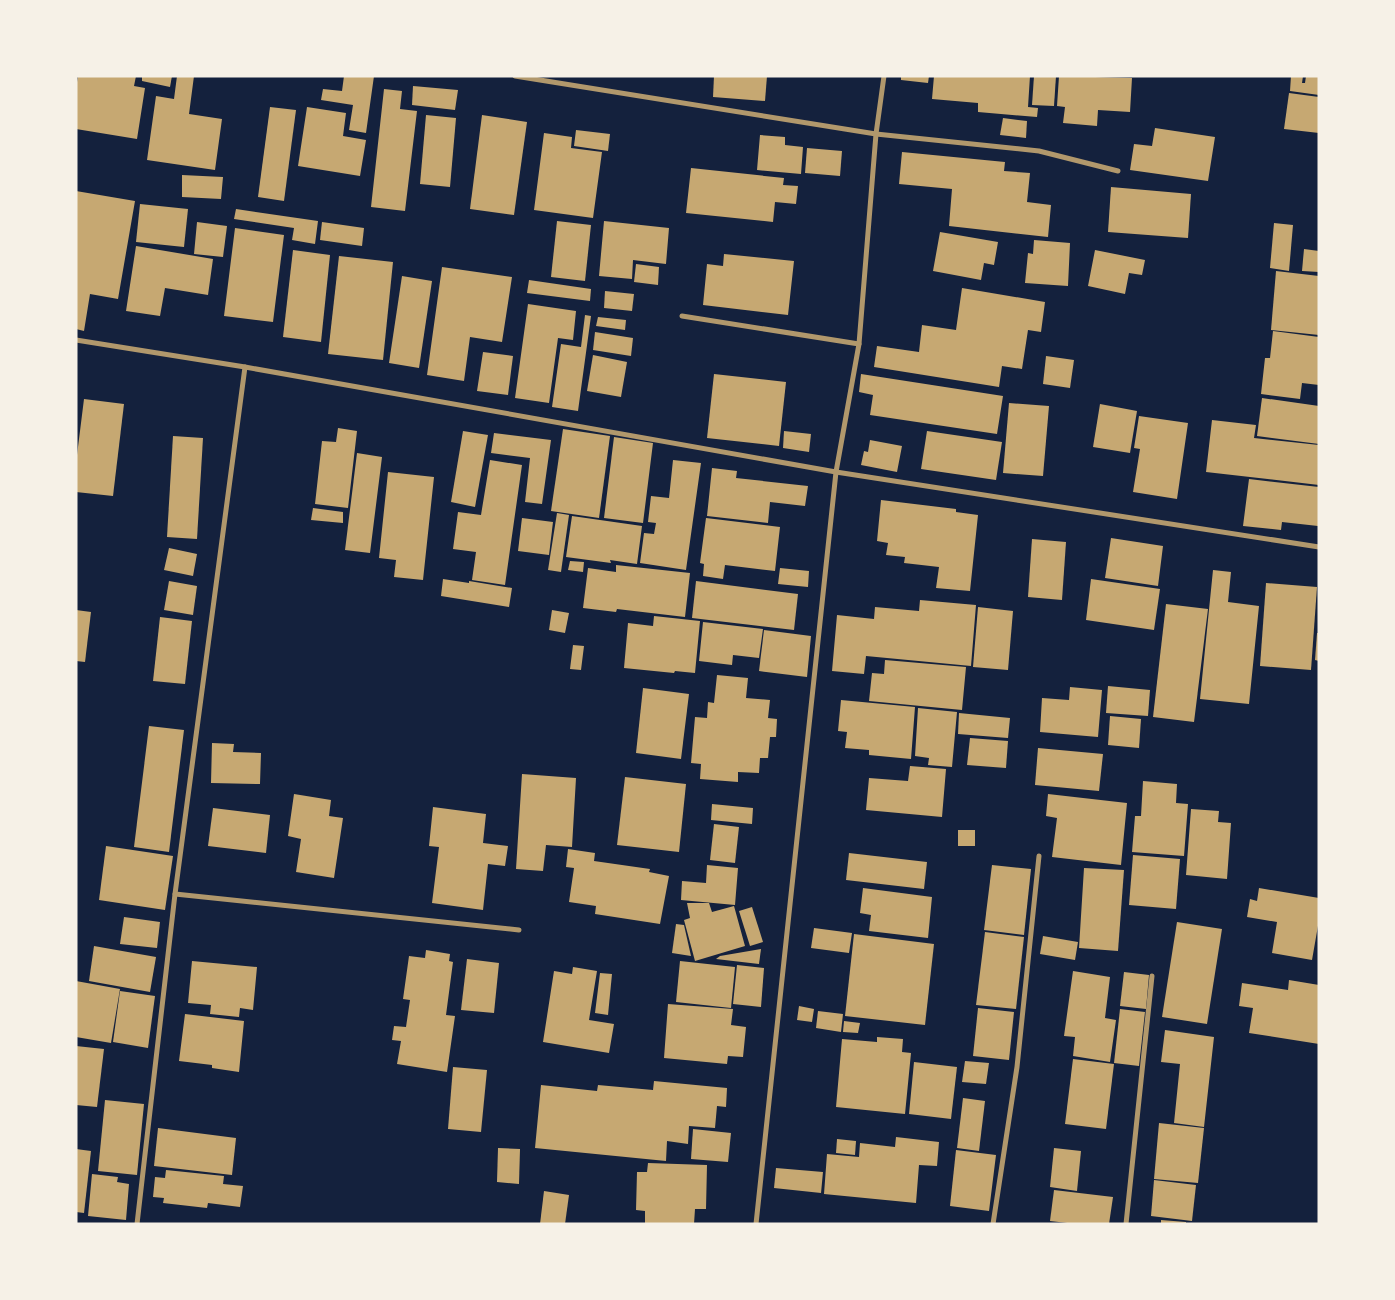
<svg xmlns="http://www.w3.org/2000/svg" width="1395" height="1300" viewBox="0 0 1395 1300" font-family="Barlow,sans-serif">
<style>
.building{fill:#c6a872}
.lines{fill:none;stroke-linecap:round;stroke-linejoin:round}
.minor{stroke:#b1986c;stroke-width:5}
</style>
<rect width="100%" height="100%" fill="#14213d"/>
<g class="building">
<polygon points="78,76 136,76 134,86 145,88 137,139 76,129 76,88"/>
<polygon points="142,76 172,76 170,87 142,81"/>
<polygon points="177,76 194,76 189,114 222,119 215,170 147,160 156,96 174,99"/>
<polygon points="344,76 374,76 366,133 349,130 353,105 321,100 323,89 342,91"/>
<polygon points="714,76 767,76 765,101 713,97"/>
<polygon points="901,76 929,76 928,83 901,80"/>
<polygon points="934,76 1030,76 1028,107 1038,108 1037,117 978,112 978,103 932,99"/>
<polygon points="1034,76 1056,76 1054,106 1032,105"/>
<polygon points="1059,76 1132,78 1130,112 1098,110 1097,126 1063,123 1065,107 1057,106"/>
<polygon points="1291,76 1303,76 1302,83 1305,83 1306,76 1319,76 1319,95 1290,91"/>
<polygon points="413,86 458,90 455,110 412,105"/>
<polygon points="384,89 402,91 400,109 417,111 405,211 371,207"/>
<polygon points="1289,93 1319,97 1319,133 1284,129"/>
<polygon points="270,107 296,110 284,201 258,197"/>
<polygon points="307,107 346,113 343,136 366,140 360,176 298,166"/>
<polygon points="426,115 456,118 450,187 420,184"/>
<polygon points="482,115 527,122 514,215 470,209"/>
<polygon points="1003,118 1027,121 1026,138 1000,135"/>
<polygon points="1155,128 1215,137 1208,181 1130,170 1134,144 1152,146"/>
<polygon points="576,130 610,134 608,151 574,146"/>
<polygon points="544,133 572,137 571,148 602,152 593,218 534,210"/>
<polygon points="760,135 785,137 785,145 803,147 801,174 757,170"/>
<polygon points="807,148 842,151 840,176 805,173"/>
<polygon points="902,152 1005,162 1004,171 1030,173 1027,202 1051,205 1048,237 949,226 952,189 899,184"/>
<polygon points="691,168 784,178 783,185 798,186 796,204 775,202 773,222 686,213"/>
<polygon points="182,175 223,177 221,199 182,197"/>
<polygon points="1111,187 1191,194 1188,238 1108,232"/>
<polygon points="76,191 135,201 118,299 90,294 84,331 76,329"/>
<polygon points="140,204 188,209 184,247 136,242"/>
<polygon points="236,209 318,221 315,244 292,240 294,228 234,219"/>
<polygon points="557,221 591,225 585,281 551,277"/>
<polygon points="604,221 669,228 666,264 633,260 632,279 599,276"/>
<polygon points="197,222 227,226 223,257 194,254"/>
<polygon points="322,222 364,228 362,246 320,240"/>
<polygon points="1274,223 1293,225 1289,271 1270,268"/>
<polygon points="235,228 284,235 273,322 224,316"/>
<polygon points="940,232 998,242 994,265 984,263 981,280 933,271"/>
<polygon points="1034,240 1070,243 1068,286 1025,283 1028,253 1033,254"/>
<polygon points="136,246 213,259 208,295 165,288 160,316 126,311"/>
<polygon points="1304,249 1319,251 1319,272 1302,271"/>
<polygon points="293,250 330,255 321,342 283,337"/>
<polygon points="1095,250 1145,260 1142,275 1129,273 1125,294 1088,286"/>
<polygon points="724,254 794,261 788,315 703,305 707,264 723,266"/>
<polygon points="339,256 393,262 383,360 328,354"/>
<polygon points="636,264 659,267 658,285 634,282"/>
<polygon points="442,267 512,277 502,342 470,337 464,381 427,375"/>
<polygon points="1276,271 1319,276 1319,335 1271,330"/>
<polygon points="402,276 432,281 419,368 389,363"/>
<polygon points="529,280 591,289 590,301 527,293"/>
<polygon points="962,288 1045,302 1041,332 1028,330 1022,369 1002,366 999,387 874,367 877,346 919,352 922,325 956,330"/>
<polygon points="605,291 634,294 632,311 604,308"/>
<polygon points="528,304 576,311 573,340 558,338 549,403 515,398"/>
<polygon points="585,315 591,316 578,411 552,407 561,344 581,347"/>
<polygon points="598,317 626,320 625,330 596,326"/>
<polygon points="1273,331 1319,337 1319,385 1302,383 1300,399 1261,394 1265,358 1270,358"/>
<polygon points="595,332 633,338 631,356 593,350"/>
<polygon points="483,352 513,356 508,395 477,391"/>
<polygon points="593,355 627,362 621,397 587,391"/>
<polygon points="1046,356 1074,360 1070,388 1043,384"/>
<polygon points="714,374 786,382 779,446 707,438"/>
<polygon points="861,374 1003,396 997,434 870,415 873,395 859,392"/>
<polygon points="1262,398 1319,406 1319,444 1257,436"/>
<polygon points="84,399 124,404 113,496 76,492 76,463"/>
<polygon points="1009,403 1049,406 1043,476 1003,473"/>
<polygon points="1100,404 1137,411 1130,453 1093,447"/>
<polygon points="1139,416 1188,423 1177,499 1133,492 1140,449 1134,448"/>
<polygon points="1212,420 1256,425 1254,438 1319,445 1319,485 1206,472"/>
<polygon points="338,428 357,431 348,508 315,504 322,441 336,442"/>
<polygon points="563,429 610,436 599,518 551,511"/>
<polygon points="463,431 488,435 475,507 451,502"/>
<polygon points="784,431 811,434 809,452 783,448"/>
<polygon points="927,431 1002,442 996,480 921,469"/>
<polygon points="494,433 551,440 542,504 525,502 530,458 491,453"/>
<polygon points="173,436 203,438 197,539 167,537"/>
<polygon points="614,437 653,443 643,523 604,518"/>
<polygon points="870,440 902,446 897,472 861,465 864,451 868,452"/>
<polygon points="357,453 382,457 370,553 345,550"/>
<polygon points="490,460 522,465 505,585 472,580 476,552 453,549 458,512 481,515"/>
<polygon points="673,460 701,463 686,570 640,563 644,533 654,534 656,523 648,522 651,496 669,498"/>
<polygon points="712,468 737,471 736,478 808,486 805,506 770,502 768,523 707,516"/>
<polygon points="388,472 434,477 423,580 394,577 396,560 379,558"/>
<polygon points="1249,479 1319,487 1318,526 1282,522 1281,530 1243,526"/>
<polygon points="881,500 956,509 956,512 978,515 970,591 936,588 939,567 904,563 905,557 886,555 888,543 877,541"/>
<polygon points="313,508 343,512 343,523 311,520"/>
<polygon points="557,513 569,515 561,572 548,570"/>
<polygon points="572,516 642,526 637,564 610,560 611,563 566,557"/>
<polygon points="522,518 553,522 549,555 518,551"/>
<polygon points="706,518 780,527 775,571 725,565 723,579 703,576 704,564 700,563"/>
<polygon points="1111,538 1163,546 1158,586 1105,578"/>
<polygon points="1032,539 1066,542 1062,600 1028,597"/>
<polygon points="169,548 197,554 193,576 164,570"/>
<polygon points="570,561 584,562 583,572 568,570"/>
<polygon points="616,565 690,573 685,617 617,609 616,612 583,608 588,568 616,572"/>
<polygon points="780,568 809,571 808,587 778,584"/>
<polygon points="1213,570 1231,572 1228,602 1259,606 1249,704 1200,699"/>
<polygon points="443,579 469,583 469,581 512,588 509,607 441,596"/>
<polygon points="1091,579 1160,589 1154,630 1086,620"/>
<polygon points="169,581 197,586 193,615 164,610"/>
<polygon points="696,581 798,594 794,630 692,618"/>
<polygon points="1266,583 1317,587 1311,670 1260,666"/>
<polygon points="920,600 976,605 971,666 866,656 864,674 832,671 837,615 874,619 875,607 919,611"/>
<polygon points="1166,604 1208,609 1194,722 1153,717"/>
<polygon points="978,607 1013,611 1008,670 973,667"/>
<polygon points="76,610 91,612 85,662 76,661"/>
<polygon points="552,610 569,613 565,633 549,630"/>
<polygon points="654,616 700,621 695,673 675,671 674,673 624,668 628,623 653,626"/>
<polygon points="160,617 192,621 185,684 153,681"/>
<polygon points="703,622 763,629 759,658 733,655 732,665 699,661"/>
<polygon points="764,630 811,636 807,677 759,671"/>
<polygon points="1317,633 1319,633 1319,661 1315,660"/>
<polygon points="573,645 584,646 581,670 570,669"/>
<polygon points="885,660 966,667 962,710 869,701 872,673 884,674"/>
<polygon points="717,675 748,678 746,698 770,700 768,718 777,719 776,737 770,737 768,758 760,758 759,773 738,772 738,782 700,779 701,764 691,763 695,717 707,718 708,702 714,703"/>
<polygon points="1108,686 1150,690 1148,716 1106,713"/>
<polygon points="1070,687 1102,690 1098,737 1040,732 1042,698 1069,700"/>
<polygon points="643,688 689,694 681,759 636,753"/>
<polygon points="841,700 915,707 911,759 869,755 869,750 845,748 847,732 838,731"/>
<polygon points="918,708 957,712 952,767 928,765 929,758 915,756"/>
<polygon points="959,713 1010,718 1008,738 958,734"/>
<polygon points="1110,716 1141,719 1139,748 1108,745"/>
<polygon points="149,726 184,730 169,852 134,847"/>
<polygon points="970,738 1008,741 1006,768 967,765"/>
<polygon points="212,743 234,744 233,752 261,753 260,784 211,783"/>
<polygon points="1038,748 1103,754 1099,791 1035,785"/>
<polygon points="910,766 946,769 942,817 866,810 869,778 908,781"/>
<polygon points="522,774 576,778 572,847 546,845 543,871 516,869"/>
<polygon points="625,777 686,784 679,852 617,845"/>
<polygon points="1143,781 1177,784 1176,803 1188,804 1184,856 1132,852 1135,816 1141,816"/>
<polygon points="294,794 331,800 329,816 343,818 334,878 296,872 301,839 288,836"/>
<polygon points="1048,794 1127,803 1121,865 1052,857 1057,818 1046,816"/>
<polygon points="712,804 753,808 752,824 711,820"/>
<polygon points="433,807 486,814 483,843 508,846 505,866 488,864 483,910 432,903 439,847 429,846"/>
<polygon points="213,808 270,815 266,853 208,846"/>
<polygon points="1191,809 1219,811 1218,822 1231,823 1227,879 1186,875"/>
<polygon points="714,824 739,827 735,863 710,860"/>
<rect x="958" y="830" width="17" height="16"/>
<polygon points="106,846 173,856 165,910 99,900"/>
<polygon points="568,849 595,853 594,861 650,869 649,872 669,876 660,924 595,914 596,906 569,902 574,868 566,867"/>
<polygon points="849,853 927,862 924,889 846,880"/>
<polygon points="1133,855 1180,859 1176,909 1129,905"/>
<polygon points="707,865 738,868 735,905 681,900 682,881 706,883"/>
<polygon points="992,865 1031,869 1024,935 984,930"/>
<polygon points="1084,868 1124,870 1118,951 1079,948"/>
<polygon points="863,888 932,897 928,938 869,931 871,915 860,913"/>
<polygon points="1259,888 1319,898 1319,920 1312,960 1272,953 1277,922 1247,917 1250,899 1257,901"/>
<polygon points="687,903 709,903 712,912 734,906 745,946 695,961 684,920 690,918"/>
<polygon points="752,907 763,942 750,946 739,911"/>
<polygon points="124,917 160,922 157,948 120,944"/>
<polygon points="1177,922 1222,929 1207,1024 1162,1017"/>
<polygon points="676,924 684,925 691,956 672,953"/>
<polygon points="814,928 852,933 849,953 811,948"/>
<polygon points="985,932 1024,937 1016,1009 976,1005"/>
<polygon points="854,934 934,944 925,1025 845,1016"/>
<polygon points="1043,936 1078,942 1075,960 1040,954"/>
<polygon points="94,946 156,957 150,992 89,981"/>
<polygon points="761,949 759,964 716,959 720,956"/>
<polygon points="426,950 450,954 449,961 453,962 446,1015 455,1016 447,1072 397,1064 401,1041 392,1040 394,1026 406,1027 410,1000 403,999 409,956 425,958"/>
<polygon points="467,959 499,963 494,1013 461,1010"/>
<polygon points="192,961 257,967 253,1010 240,1008 239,1017 210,1014 211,1005 188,1003"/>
<polygon points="680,961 735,967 731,1008 676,1002"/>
<polygon points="737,965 764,968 761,1007 733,1004"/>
<polygon points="573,967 597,971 589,1020 614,1024 609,1053 543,1042 554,971 572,974"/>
<polygon points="1073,971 1110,977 1105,1018 1116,1020 1110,1062 1073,1056 1075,1037 1064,1036"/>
<polygon points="1124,972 1149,975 1146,1009 1120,1006"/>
<polygon points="600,973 612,974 608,1015 595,1013"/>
<polygon points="1289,980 1319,985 1319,1044 1249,1033 1253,1008 1239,1006 1242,983 1288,990"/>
<polygon points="76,981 120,989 111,1043 76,1037"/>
<polygon points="120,991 155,996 148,1048 113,1042"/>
<polygon points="668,1004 733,1009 731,1025 746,1027 743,1057 728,1056 727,1064 664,1058"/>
<polygon points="799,1006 814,1009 812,1022 797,1020"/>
<polygon points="978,1008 1014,1012 1009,1060 973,1056"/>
<polygon points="1120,1009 1145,1012 1139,1066 1114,1063"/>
<polygon points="818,1011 843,1014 841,1032 816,1028"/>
<polygon points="185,1014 244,1021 239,1072 212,1068 212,1065 179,1061"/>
<polygon points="844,1021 860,1023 858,1033 843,1032"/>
<polygon points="1165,1030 1214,1037 1204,1127 1174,1123 1180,1064 1161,1062"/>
<polygon points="877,1037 903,1039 902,1052 911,1053 905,1114 836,1107 842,1039 877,1042"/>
<polygon points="76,1046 104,1049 97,1107 76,1105"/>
<polygon points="1073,1059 1114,1064 1106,1129 1065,1124"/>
<polygon points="965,1061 989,1063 986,1084 962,1082"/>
<polygon points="914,1062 957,1067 951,1119 909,1114"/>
<polygon points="453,1067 487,1070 481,1132 448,1129"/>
<polygon points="654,1081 727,1088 726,1107 717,1106 715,1128 689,1126 688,1144 667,1141 666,1161 535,1148 541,1085 597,1091 598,1085 653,1090"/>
<polygon points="963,1098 985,1101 979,1151 957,1148"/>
<polygon points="105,1100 144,1104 137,1175 98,1171"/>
<polygon points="1159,1123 1204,1128 1198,1183 1154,1179"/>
<polygon points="158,1128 236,1138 232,1175 154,1166"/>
<polygon points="693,1129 731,1133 728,1162 691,1159"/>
<polygon points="896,1137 939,1142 937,1166 919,1165 916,1203 824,1194 827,1154 859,1157 860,1143 895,1147"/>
<polygon points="837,1139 856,1141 855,1155 836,1153"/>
<polygon points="498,1148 520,1149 519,1184 497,1182"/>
<polygon points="1054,1148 1081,1151 1077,1191 1050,1187"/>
<polygon points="76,1149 91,1151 84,1213 76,1212"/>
<polygon points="956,1150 996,1155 989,1211 950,1206"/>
<polygon points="648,1163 707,1165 706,1209 695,1209 694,1224 645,1224 645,1211 636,1210 637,1172 647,1172"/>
<polygon points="776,1168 823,1172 821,1193 774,1188"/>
<polygon points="166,1170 224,1176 223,1184 243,1186 240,1207 208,1203 207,1208 163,1203 164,1198 153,1197 155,1177 165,1178"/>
<polygon points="92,1174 118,1177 117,1182 129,1184 126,1220 88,1216"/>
<polygon points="1154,1180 1196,1185 1192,1221 1151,1216"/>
<polygon points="1054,1190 1113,1197 1109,1224 1076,1224 1050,1221"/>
<polygon points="544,1191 569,1195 565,1224 540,1224"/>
<polygon points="1161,1220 1186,1222 1186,1224 1161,1224"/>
</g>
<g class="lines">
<g class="minor">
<polyline points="515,76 876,134 1039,151 1118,171"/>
<polyline points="682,316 859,344"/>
<polyline points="76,340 245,367 836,472 1319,547"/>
<polyline points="175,894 519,930"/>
<polyline points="137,1224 175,894 245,367"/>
<polyline points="756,1224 836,472 859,344 876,134 884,76"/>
<polyline points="993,1224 1017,1067 1039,856"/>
<polyline points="1126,1224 1152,976"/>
</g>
</g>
<rect width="1395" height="1300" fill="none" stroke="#f6f1e7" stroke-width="155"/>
</svg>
